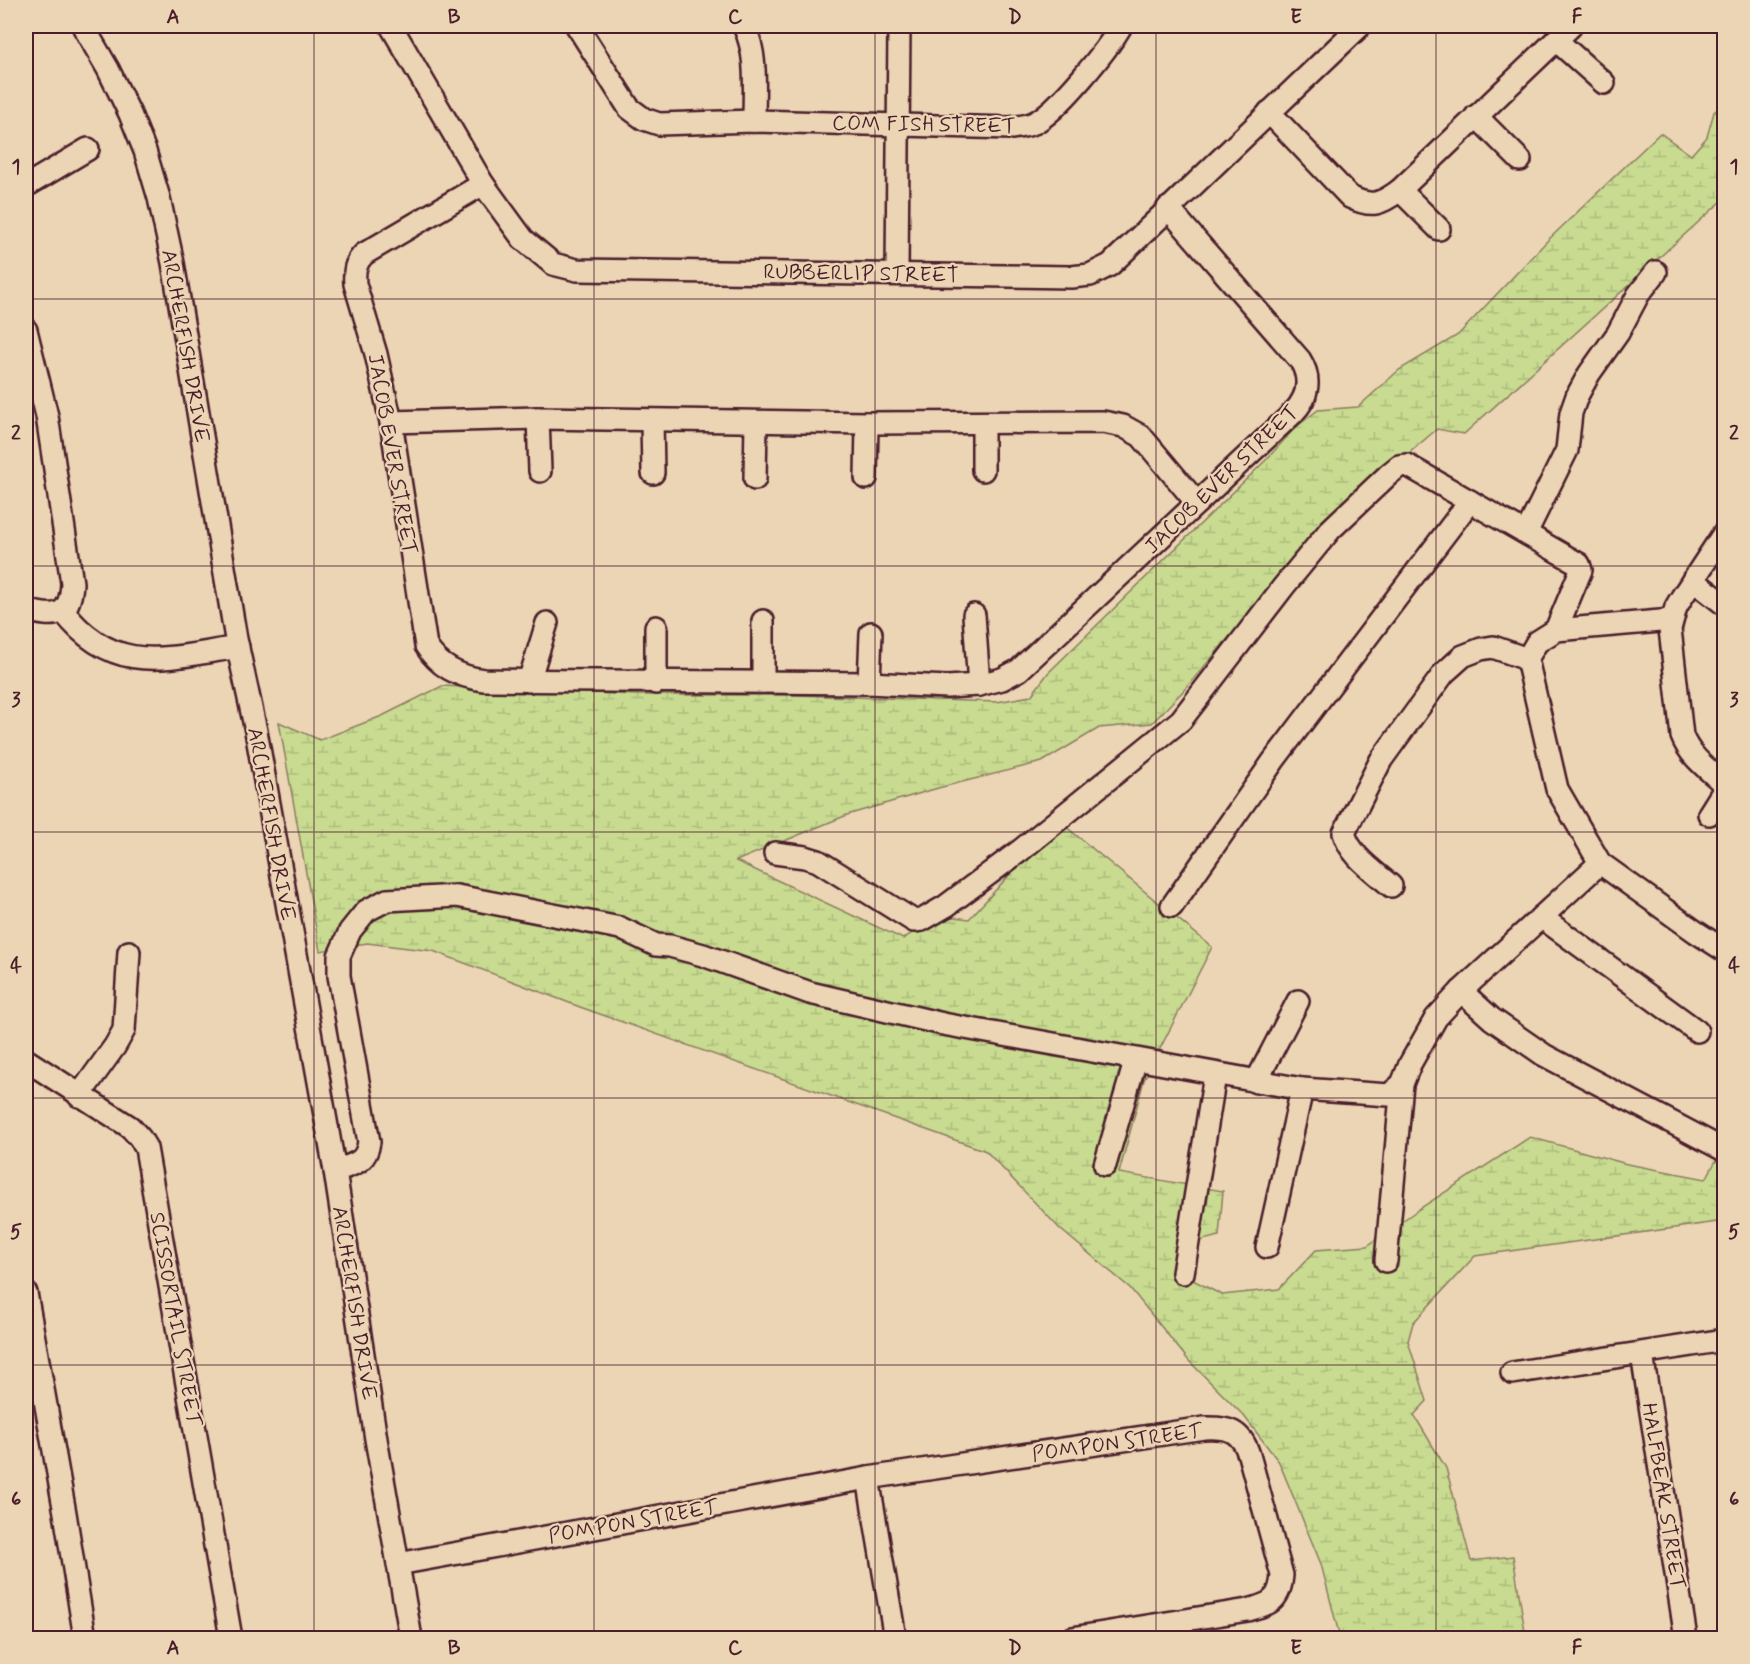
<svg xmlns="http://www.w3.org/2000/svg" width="1750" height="1664" viewBox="0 0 1750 1664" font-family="Mynerve,sans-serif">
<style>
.wetland{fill:url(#wetland-marsh);stroke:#897d5e;stroke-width:1.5}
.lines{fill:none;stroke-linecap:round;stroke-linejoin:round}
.minor-casing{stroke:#4a1f2b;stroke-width:26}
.minor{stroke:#ecd5b5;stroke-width:21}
.grid{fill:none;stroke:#4a1f2b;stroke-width:1.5;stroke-opacity:0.55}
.labels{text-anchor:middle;stroke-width:4.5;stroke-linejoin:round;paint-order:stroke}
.street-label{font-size:21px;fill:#4a1f2b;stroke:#ecd5b5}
.neatline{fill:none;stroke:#4a1f2b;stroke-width:2}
.grid-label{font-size:20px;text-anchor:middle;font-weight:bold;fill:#4a1f2b}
</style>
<defs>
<pattern id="wetland-marsh" width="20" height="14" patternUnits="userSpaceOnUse" patternTransform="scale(1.5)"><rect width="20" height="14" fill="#c8db90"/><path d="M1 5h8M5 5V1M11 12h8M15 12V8" fill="none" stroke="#adbc7c"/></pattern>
</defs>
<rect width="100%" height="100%" fill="#ecd5b5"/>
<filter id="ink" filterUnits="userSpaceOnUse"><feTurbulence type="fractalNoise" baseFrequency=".0167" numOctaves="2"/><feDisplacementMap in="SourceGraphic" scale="12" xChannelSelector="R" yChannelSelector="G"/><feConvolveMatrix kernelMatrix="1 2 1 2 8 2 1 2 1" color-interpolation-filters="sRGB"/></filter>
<g filter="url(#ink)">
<polygon class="wetland" points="1724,104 1724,199 1464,434 1437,429 1323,527 1185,689 1152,723 1099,728 1042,762 938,788 847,815 736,861 903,939 940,915 969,919 1059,821 1212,947 1144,1080 1119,1173 1223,1191 1219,1236 1187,1244 1185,1276 1222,1295 1279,1289 1316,1250 1367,1246 1419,1209 1530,1137 1627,1164 1706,1179 1720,1153 1724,1153 1724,1221 1475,1256 1413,1323 1408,1341 1427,1401 1414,1415 1446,1468 1471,1561 1513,1556 1526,1638 1340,1638 1321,1564 1279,1462 1244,1416 1189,1361 1130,1288 1060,1229 986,1151 580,1007 433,951 367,943 320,951 279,722 320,740 382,716 442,686 637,695 797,695 997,702 1031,696 1048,673 1266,460 1295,428 1318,410 1358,407 1399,370 1458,335 1547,241 1660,133 1691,155 1707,137 1714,112"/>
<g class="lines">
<g class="minor-casing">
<g id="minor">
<polyline points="83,26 108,69 130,114 145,151 159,198 173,263 236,639 256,731 335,1171 376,1439 411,1638"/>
<polyline points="391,26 483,184 523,239 553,264 577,270 1071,277 1090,275 1110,265 1360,26"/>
<path d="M577,26L629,108L644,119L659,124L754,121L1011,128C1019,127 1027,126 1034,123C1058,111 1107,50 1121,26"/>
<path d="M744,26C758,55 754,89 754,121"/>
<polyline points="1556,40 1604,83"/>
<path d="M1269,112L1350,197C1372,208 1381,204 1400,190L1571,26"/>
<polyline points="1476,116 1520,160"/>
<path d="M483,184L364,254C355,263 354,271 355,284L376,354L391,422L426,646C439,667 460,677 484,680L869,683L947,687L979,685L1002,679L1019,670L1293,413C1308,398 1312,379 1300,360L1168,208"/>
<polyline points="26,186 88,149"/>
<polyline points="1400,190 1439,229"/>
<polyline points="897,273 899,26"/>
<path d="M26,330L47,416L72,583C70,618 55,618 26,610"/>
<polyline points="538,418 540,471"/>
<polyline points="652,421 653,473"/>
<polyline points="391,422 538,418 867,423 1103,422 1123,426 1141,436 1197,503"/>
<polyline points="983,470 983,423"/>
<polyline points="866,478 867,423"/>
<polyline points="755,479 756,422"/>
<polyline points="1526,533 1567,450 1571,413 1577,396 1589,374 1618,333 1638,295 1656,272"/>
<path d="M1724,533L1682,597L1676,607L1670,629L1682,736C1690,757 1709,770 1724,784"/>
<polyline points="1693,580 1724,604"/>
<path d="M63,611C114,677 167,658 238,647"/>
<polyline points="974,615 979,685"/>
<polyline points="1672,620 1556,630 1537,642 1527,659 1557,789 1600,863 1696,932 1724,950"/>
<polyline points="763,621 763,682"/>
<polyline points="529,681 547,623"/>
<polyline points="656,683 656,627"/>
<polyline points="869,683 871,633"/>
<polyline points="1709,814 1724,790"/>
<polyline points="775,853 805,857 818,861 914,921 922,920 946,906 1021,850 1181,720 1284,586 1330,530 1388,475 1399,466 1407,465 1579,564 1581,570 1556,630"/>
<path d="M1391,886C1373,870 1351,857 1344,833L1381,760L1444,673L1463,656L1481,649L1493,647L1527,659"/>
<polyline points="1172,906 1274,760 1470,501"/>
<polyline points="1541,917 1697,1031"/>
<polyline points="1461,991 1492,1019 1544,1055 1724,1150"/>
<polyline points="26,1060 130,1127 140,1138 146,1148 231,1638"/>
<polyline points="1256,1082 1298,1001"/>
<polyline points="79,1096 115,1046 124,1030 129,952"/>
<polyline points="1105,1165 1136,1059"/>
<path d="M335,1171C353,1164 366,1164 369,1142L339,976V956L350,931L366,911L387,900L457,896L620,928L656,945L670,946L703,955L810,993L943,1024L1302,1089L1389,1095L1402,1084L1410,1064L1436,1018L1461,991L1600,863"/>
<polyline points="1267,1247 1302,1089"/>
<polyline points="1386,1261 1402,1084"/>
<polyline points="1183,1273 1215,1075"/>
<polyline points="26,1293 65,1513 85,1638"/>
<polyline points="1642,1354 1686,1638"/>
<polyline points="1512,1373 1724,1340"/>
<polyline points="868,1478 895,1638"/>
<path d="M398,1564L868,1478L1204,1428C1228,1427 1241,1430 1249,1455L1282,1575C1280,1600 1271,1604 1248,1610L1072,1638"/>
</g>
</g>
<use href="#minor" class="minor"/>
</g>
</g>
<path class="grid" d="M314,26V1638M594,26V1638M875,26V1638M1156,26V1638M1436,26V1638M26,299H1724M26,566H1724M26,832H1724M26,1098H1724M26,1365H1724"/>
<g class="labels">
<g class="street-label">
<text transform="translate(924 124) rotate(1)" y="7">COM FISH STREET</text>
<text transform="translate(861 273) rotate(1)" y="7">RUBBERLIP STREET</text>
<text transform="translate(186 346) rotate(80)" y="7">ARCHERFISH DRIVE</text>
<text transform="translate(393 454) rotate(80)" y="7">JACOB EVER STREET</text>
<text transform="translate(1221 479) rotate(-44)" y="7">JACOB EVER STREET</text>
<text transform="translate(272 824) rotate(80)" y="7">ARCHERFISH DRIVE</text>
<text transform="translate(355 1303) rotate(81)" y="7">ARCHERFISH DRIVE</text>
<text transform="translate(176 1319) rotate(80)" y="7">SCISSORTAIL STREET</text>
<text transform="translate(1117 1442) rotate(-8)" y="7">POMPON STREET</text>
<text transform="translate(1664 1496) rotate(81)" y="7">HALFBEAK STREET</text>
<text transform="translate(633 1521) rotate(-10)" y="7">POMPON STREET</text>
</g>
</g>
<rect width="1750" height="1664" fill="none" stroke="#ecd5b5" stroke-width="66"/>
<rect x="33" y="33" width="1684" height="1598" class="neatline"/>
<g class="grid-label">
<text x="173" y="23">A</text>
<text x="454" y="23">B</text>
<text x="735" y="23">C</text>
<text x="1015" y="23">D</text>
<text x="1296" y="23">E</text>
<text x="1577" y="23">F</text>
<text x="16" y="173">1</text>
<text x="1734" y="173">1</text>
<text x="16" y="439">2</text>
<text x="1734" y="439">2</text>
<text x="16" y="706">3</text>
<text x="1734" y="706">3</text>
<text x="16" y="972">4</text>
<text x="1734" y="972">4</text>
<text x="16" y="1238">5</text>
<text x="1734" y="1238">5</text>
<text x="16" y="1505">6</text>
<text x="1734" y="1505">6</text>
<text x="173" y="1654">A</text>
<text x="454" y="1654">B</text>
<text x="735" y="1654">C</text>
<text x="1015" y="1654">D</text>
<text x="1296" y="1654">E</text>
<text x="1577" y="1654">F</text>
</g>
</svg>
